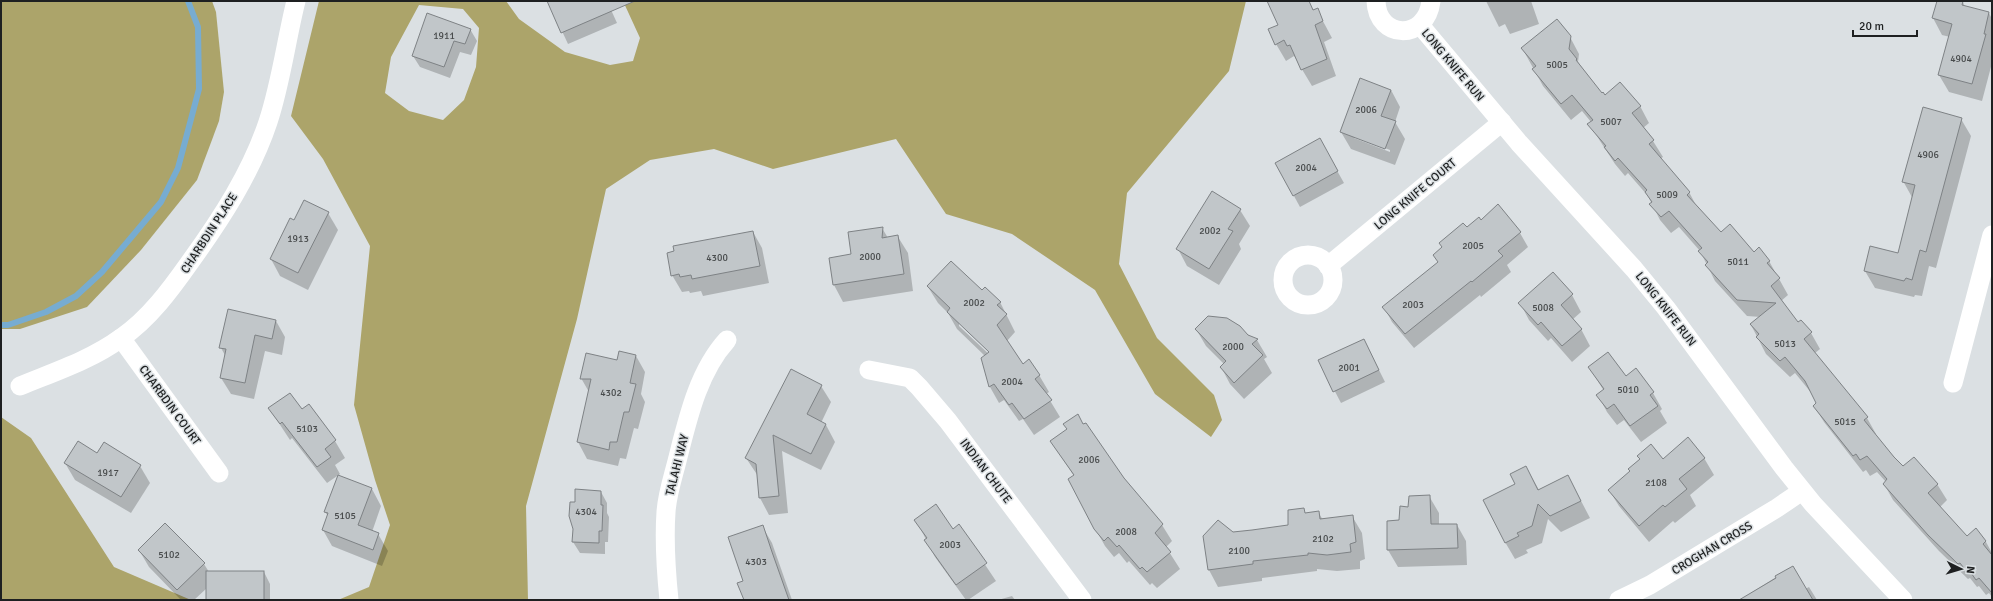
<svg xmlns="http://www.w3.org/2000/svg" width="1993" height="601" viewBox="0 0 1993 601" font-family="Signika,sans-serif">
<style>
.forest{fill:#aca46a;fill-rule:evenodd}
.shadow{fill:#0003;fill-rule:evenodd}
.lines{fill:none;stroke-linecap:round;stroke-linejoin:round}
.stream{stroke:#77acd1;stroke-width:6}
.building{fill:#c1c6c9;stroke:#7e8285}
.minor{stroke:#fff;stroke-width:19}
.labels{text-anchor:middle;stroke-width:3;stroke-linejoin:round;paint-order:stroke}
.number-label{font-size:10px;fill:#474a4b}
.street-label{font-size:12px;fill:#1e2021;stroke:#dbe0e3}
</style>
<rect width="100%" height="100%" fill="#dbe0e3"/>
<g class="forest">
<polygon points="1,1 212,1 216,12 224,92 219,121 197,180 141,250 87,307 20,329 1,329"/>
<path d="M319,1H506L519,19L565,52L610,65L633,61L640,38L623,1H1246L1229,71L1127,193L1119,264L1157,338L1214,395L1222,420L1211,437L1155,394L1095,290L1012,234L946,214L896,139L773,169L714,149L650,160L606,189L577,319L526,506L528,600H338L369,587L390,525L375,480L354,405L370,246L323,159L291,116ZM419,5L463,9L479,28L476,67L464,100L443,120L409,111L385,93L391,57Z"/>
<polygon points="1,417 31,438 114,567 191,600 1,600"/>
</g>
<g class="shadow">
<polygon points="554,1 607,1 617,23 568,44 549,3"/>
<polygon points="1272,1 1308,1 1314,11 1317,10 1332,38 1324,42 1336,76 1312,86 1294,56 1286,61 1276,44 1279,26"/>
<polygon points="1486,1 1531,1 1539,24 1510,34 1505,24 1499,27"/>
<polygon points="1938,1 1963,2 1965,7 1989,13 1992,19 1992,63 1982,101 1949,92 1939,75 1950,37 1942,35 1933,18"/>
<polygon points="470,29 477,41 471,55 460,52 450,78 420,67 413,56"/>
<polygon points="1570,37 1579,54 1578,62 1601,94 1640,106 1649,123 1643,128 1653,141 1663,157 1660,159 1689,192 1698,209 1721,234 1769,261 1788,295 1781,301 1798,324 1811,333 1820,349 1815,353 1867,418 1876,434 1875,435 1903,468 1937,484 1947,500 1940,507 1967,538 1976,530 1986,542 1992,553 1992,597 1989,593 1986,595 1979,586 1977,587 1970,578 1968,579 1939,551 1893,500 1884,484 1886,482 1877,472 1870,476 1866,470 1863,472 1824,422 1814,406 1818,403 1813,395 1795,373 1790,377 1766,354 1751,325 1761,317 1747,316 1715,281 1700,251 1679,227 1671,233 1660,220 1648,196 1628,173 1625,176 1615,164 1589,124 1591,122 1582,111 1571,120 1543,86 1522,48"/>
<path d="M1391,90L1400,107L1395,122L1405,139L1395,165L1351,149L1341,132ZM1354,136L1390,150V152L1354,138Z"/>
<polygon points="1961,119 1971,136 1936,268 1929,266 1922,296 1915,295 1914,297 1875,288 1865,271 1899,254 1913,199 1903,181"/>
<polygon points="1326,151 1344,183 1300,207 1294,196"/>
<polygon points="1240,210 1250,226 1239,244 1241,249 1219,285 1187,266 1178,249"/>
<polygon points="328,213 338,230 308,290 280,276 271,259 294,221"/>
<polygon points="1481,221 1520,233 1528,247 1507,265 1511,272 1481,297 1480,295 1414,348 1392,322 1384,307 1439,263 1467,228"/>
<polygon points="882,228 888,238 898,237 908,253 913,291 843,302 834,285 852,255"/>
<polygon points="753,232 762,248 769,283 703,296 701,291 690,293 689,291 682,292 672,275"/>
<path d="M928,287L982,291L1000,302L1015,332L1007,341L1023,365L1039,375L1049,392L1046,394L1060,417L1034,435L1023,419L1019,421L1004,400L999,403L990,387L982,358L985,356L957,329L948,313L938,303ZM959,323L993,355L992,357L959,326Z"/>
<polygon points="1572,295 1581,312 1572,320 1581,329 1590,346 1572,362 1551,338 1548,341 1529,320 1520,303"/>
<polygon points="276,321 285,337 282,355 265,351 254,399 231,394 221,378 226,357 221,348"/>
<polygon points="1196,329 1248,335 1257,340 1267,357 1264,359 1272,373 1244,399 1230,384 1221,367 1224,364 1206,346"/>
<polygon points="1364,340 1385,382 1341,403 1319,361"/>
<polygon points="636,356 645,372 641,394 645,402 638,429 634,428 626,459 620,458 618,466 587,459 578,442 589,392 581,378 618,361"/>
<polygon points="1589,367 1626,377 1653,393 1662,409 1660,411 1667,423 1641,442 1624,420 1617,425 1607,412 1598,395 1604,391"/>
<polygon points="821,386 831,402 821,423 826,425 835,442 821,470 782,451 788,513 769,515 760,498 758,476 746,458"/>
<polygon points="309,405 335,441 345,458 335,465 340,474 327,483 292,438 290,440 269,408 302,410"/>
<polygon points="1083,426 1123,479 1162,525 1172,541 1166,547 1180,569 1157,588 1152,583 1150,585 1129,561 1127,563 1119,553 1114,557 1105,546 1095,528 1074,476 1051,441"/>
<polygon points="98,454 140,466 150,483 131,513 75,480 65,463"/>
<polygon points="1704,458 1714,475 1690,495 1696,506 1675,523 1673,521 1649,542 1619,506 1609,490 1631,472 1629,469 1640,459 1663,460"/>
<polygon points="1526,467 1539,490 1568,476 1590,518 1561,532 1548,519 1542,543 1526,550 1528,553 1515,559 1505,542 1516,485"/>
<polygon points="338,476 372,489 381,506 372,532 378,534 388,551 382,566 332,546 323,530 328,516 325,512"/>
<polygon points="601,492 607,503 607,513 609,517 608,542 605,542 605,554 580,553 573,542"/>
<polygon points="1429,496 1439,513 1439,525 1457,525 1466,541 1467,565 1398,567 1388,550 1400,521 1409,508"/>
<polygon points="1303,509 1306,514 1318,512 1323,520 1352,516 1362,533 1365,559 1360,561 1360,569 1337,571 1317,569 1317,571 1262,578 1262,581 1218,587 1209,570 1204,537 1289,526"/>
<polygon points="916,520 953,530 959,526 996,581 968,600 966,600 935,557"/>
<polygon points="165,524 204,564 209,572 264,572 270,584 270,600 207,600 207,588 194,600 181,600 149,567 139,550"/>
<polygon points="762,526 772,543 792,600 745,600 744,581"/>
<polygon points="1792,567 1805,589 1809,587 1817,600 1740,600"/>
<polygon points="1012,596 1015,600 998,600"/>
</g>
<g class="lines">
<polyline class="stream" points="1,325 8,325 46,312 76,296 102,272 161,202 178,168 199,89 198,27 188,1"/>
</g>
<g class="building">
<polygon points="547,1 635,1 561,33"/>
<polygon points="1267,1 1309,1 1313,10 1318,8 1323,21 1315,25 1327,59 1301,70 1290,45 1287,46 1284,40 1275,45 1268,29 1278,25"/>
<polygon points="1937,1 1963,1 1962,5 1989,12 1984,34 1986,34 1972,84 1938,75 1952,24 1932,18"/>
<polygon points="427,13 471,29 465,44 454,41 444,67 412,56"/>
<polygon points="1557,19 1571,36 1569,49 1577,59 1576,60 1602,93 1603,92 1605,95 1620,82 1641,106 1632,113 1654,140 1649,144 1690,192 1687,195 1721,232 1730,224 1754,252 1759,247 1770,261 1767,263 1780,278 1771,286 1798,322 1801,320 1812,332 1804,339 1868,417 1864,420 1894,457 1903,466 1914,457 1938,484 1928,493 1967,536 1976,528 1986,541 1983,544 1992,555 1992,593 1979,578 1976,580 1969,570 1967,572 1960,563 1958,564 1928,535 1883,484 1887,479 1867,456 1860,460 1856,454 1853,456 1813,406 1816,403 1805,381 1785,357 1780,361 1756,337 1759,334 1750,324 1776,303 1737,300 1705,265 1708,262 1698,251 1702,248 1669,211 1661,217 1649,204 1652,202 1645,192 1647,190 1618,158 1615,161 1604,147 1606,146 1587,124 1593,120 1572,95 1561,104 1532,69 1536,66 1521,48"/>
<polygon points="1360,78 1391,90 1381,116 1396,121 1385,149 1340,132"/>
<polygon points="1923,107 1962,118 1926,252 1920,250 1912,280 1906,278 1904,281 1864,271 1870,246 1898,253 1915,185 1902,182"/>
<polygon points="1320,138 1338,171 1293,196 1275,163"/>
<polygon points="1212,191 1241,209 1228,229 1233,231 1209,269 1176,249"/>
<polygon points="304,200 329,212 298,273 270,259 290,218 294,220"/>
<polygon points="1498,204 1521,232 1498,251 1503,256 1472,282 1471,281 1405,334 1382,307 1438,262 1433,255 1442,247 1439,243 1463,223 1467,227 1479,217 1481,220"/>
<polygon points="883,227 882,238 898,235 904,274 833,285 829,258 851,254 848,232"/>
<polygon points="753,231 760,266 692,279 691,275 680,277 679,274 671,276 667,253 674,251 673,246"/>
<polygon points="951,261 982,290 985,287 1001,302 997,305 1007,314 997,325 1023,364 1029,359 1040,375 1035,379 1052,400 1024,419 1012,403 1009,405 994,384 989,387 981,358 989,352 947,312 950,308 927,286"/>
<polygon points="1553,272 1573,294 1561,305 1582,329 1562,346 1541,322 1538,325 1518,303"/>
<polygon points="228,309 276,320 272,339 255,335 245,383 220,378 226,349 219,348"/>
<polygon points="1208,316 1227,318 1240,326 1248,335 1258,339 1252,344 1263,355 1234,383 1220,367 1226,361 1195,329"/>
<polygon points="1364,339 1379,370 1333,392 1318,360"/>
<polygon points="619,351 636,355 630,383 636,384 629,412 624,412 617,442 610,442 609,450 577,442 591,379 580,379 586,353 617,360"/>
<polygon points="1608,352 1626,376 1636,368 1654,392 1650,395 1658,406 1630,426 1614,404 1607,409 1596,395 1604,389 1588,367"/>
<polygon points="791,369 822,385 807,414 826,424 811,454 773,435 779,496 759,498 756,464 745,458"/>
<polygon points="290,393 302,409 309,404 336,440 325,449 331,457 317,467 282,422 280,424 268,408"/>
<polygon points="1078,414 1083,424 1086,423 1124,478 1163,524 1155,533 1171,552 1147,572 1142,567 1140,569 1119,545 1117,547 1108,537 1104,541 1094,529 1068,479 1074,475 1050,441 1067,429 1063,424"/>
<polygon points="1688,437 1705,458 1679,479 1687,489 1665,507 1663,505 1639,526 1608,490 1630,471 1628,469 1640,459 1637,456 1651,444 1663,459"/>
<polygon points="78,441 97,453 104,442 141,465 121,497 64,463"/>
<polygon points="1526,466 1538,490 1568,475 1581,501 1550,516 1538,504 1532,526 1517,533 1519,536 1505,543 1483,500 1515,484 1510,474"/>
<polygon points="338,475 372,488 358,525 379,533 373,550 322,530 328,513 324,512"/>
<polygon points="575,489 601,491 601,505 603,505 602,531 599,531 599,543 572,542 573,529 569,516 570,502 575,502"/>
<polygon points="1430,495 1431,524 1457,524 1458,548 1387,550 1387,521 1399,520 1400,506 1408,507 1409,496"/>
<polygon points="936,504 953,529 959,524 987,563 956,585 924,540 927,538 914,520"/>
<polygon points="1304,508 1305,513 1319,511 1320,519 1353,515 1356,542 1350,544 1351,552 1327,555 1308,553 1308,555 1253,561 1253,564 1208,570 1203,536 1218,520 1233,532 1252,530 1288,525 1288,510"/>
<polygon points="165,523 205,563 177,590 138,550"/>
<polygon points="763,525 772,552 789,600 744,600 737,583 743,581 728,537"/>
<polygon points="1793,566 1813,600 1739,600 1776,578 1775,576"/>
<rect x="206" y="571" width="58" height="29"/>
</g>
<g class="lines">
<g class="minor">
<path d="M1376,1C1377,39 1426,42 1431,1"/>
<polyline points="1420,25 1519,143 1634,269 1666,308 1784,468 1813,504 1903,600"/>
<circle cx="1308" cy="280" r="25"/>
<polyline points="1328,266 1502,122"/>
<polyline points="121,338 219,473"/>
<polyline points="869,370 910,378 919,387 948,421 1082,600"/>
<polyline points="1953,383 1992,235"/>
<path d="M20,386C54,372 91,360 121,338C149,319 171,289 190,262C221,219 251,173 268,122C281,83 286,41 296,1"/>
<path d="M669,600C666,571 664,541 666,512C667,496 672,480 676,465C687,422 697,373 727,340"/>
<polyline points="1619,600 1650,585 1777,508 1802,491"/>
</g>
</g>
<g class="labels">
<g class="number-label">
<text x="444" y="39">1911</text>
<text x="1961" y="62">4904</text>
<text x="1557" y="68">5005</text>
<text x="1366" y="113">2006</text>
<text x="1611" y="125">5007</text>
<text x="1928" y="158">4906</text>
<text x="1306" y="171">2004</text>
<text x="1667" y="198">5009</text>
<text x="1210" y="234">2002</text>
<text x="298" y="242">1913</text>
<text x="1473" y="249">2005</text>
<text x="870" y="260">2000</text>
<text x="717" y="261">4300</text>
<text x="1738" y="265">5011</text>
<text x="974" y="306">2002</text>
<text x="1413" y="308">2003</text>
<text x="1543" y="311">5008</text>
<text x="1785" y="347">5013</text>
<text x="1233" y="350">2000</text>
<text x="1349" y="371">2001</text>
<text x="1012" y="385">2004</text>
<text x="1628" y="393">5010</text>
<text x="611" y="396">4302</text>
<text x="1845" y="425">5015</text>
<text x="307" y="432">5103</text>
<text x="1089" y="463">2006</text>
<text x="108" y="476">1917</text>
<text x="1656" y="486">2108</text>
<text x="586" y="515">4304</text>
<text x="345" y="519">5105</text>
<text x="1126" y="535">2008</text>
<text x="1323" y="542">2102</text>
<text x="950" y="548">2003</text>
<text x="1239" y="554">2100</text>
<text x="169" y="558">5102</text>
<text x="756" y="565">4303</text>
</g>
<g class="street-label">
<text transform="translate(1453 65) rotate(50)" y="4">LONG KNIFE RUN</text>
<text transform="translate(1415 194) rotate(-40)" y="4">LONG KNIFE COURT</text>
<text transform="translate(209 233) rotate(-57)" y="4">CHARBDIN PLACE</text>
<text transform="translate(1666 309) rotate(52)" y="4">LONG KNIFE RUN</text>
<text transform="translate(170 405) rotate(54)" y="4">CHARBDIN COURT</text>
<text transform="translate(677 465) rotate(-76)" y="4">TALAHI WAY</text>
<text transform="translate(986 471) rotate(53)" y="4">INDIAN CHUTE</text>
<text transform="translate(1712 548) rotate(-31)" y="4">CROGHAN CROSS</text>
</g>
</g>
<rect width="1993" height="601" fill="none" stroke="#1e2021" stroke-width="4"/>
<g transform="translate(1961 569) rotate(95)" stroke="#dbe0e3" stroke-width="3" paint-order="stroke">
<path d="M0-3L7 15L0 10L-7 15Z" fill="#1e2021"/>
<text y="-6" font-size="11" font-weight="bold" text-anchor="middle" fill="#1e2021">N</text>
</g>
<path d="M1853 30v6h64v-6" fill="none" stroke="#1e2021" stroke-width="2"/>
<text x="1859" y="30" font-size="12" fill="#1e2021" stroke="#dbe0e3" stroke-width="3" paint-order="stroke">20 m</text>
</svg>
